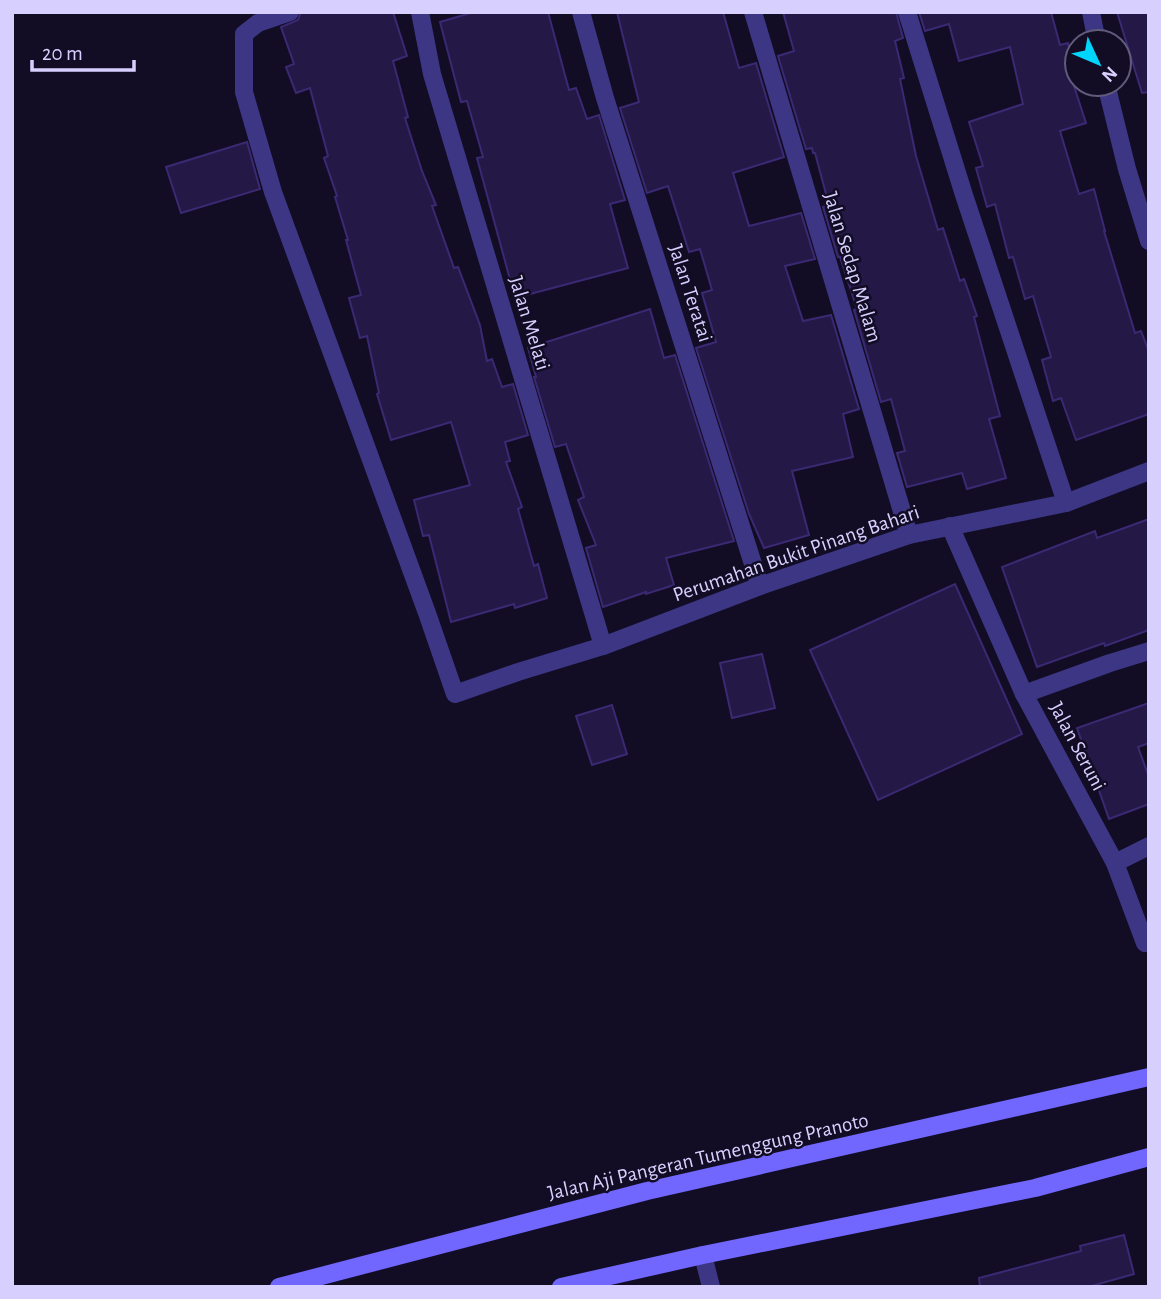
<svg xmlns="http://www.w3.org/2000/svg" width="1161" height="1299" viewBox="0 0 1161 1299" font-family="'Alegreya Sans',sans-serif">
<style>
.building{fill:#231846;stroke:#3b2973;stroke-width:2}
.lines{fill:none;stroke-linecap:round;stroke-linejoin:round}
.minor{stroke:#3c3685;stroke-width:18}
.secondary{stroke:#7167ff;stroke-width:18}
.labels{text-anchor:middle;stroke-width:5;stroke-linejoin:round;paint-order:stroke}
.street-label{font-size:21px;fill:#d7d0ff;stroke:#120d24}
</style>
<rect width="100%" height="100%" fill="#120d24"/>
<g class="building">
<polygon points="301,12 393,12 407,56 393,61 408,117 405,118 422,171 436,205 432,206 454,268 458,267 480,325 487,361 492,359 502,387 513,384 528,435 505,442 510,461 506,462 522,507 518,509 534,566 538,564 547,598 515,608 514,604 451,622 429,535 423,536 414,500 470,485 451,422 391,440 377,394 379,393 367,336 360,338 349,298 361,295 346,240 348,240 335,197 337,196 324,158 328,156 310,88 296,93 286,67 294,64 281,27 298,20"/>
<polygon points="474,12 548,12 569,90 576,88 587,119 599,115 625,200 610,204 628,268 515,298 477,158 483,157 467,101 461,102 440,22"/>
<polygon points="617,12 723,12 739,68 756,63 784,157 733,173 749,226 801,213 815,259 785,266 803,321 831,315 859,409 843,414 853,457 792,471 809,535 764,548 749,514 696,348 716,342 702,293 712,290 700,249 689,252 668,186 647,193 620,108 639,102"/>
<polygon points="783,12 896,12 903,38 895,41 904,78 900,79 916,156 938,230 943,228 960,281 964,279 977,316 974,317 1000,416 989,419 1006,478 967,489 962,473 907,487 897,453 905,451 891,399 881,402 854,310 857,309 840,257 838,257 823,207 829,205 815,153 813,153 812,148 806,149 778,56 794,51"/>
<polygon points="919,12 1051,12 1060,45 1068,43 1077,82 1073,83 1086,123 1060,131 1079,194 1094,189 1105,231 1104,231 1135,333 1141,331 1149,352 1149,414 1076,440 1061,398 1053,401 1042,360 1051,357 1033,296 1025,299 1013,257 1009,258 995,204 987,207 976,168 983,166 969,122 1023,104 1010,47 959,61 949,24 925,31"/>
<polygon points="1117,12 1149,12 1149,92 1142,93"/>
<polygon points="247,142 260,189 181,213 166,167"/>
<polygon points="650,309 664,358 675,355 734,541 666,558 674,585 646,594 646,592 603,607 586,548 596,545 578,500 584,497 566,444 555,447 534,377 536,377 528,348"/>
<polygon points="1149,519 1149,630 1105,646 1104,643 1037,667 1002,567 1095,531 1097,538"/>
<polygon points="955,584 1022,734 878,800 810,650"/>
<polygon points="762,654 775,708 732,718 720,663"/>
<polygon points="1149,703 1149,743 1138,747 1149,777 1149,804 1109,819 1077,728"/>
<polygon points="612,705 627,754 592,765 576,716"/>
<polygon points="1124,1235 1134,1274 1088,1287 980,1287 979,1278 1081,1251 1080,1246"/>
</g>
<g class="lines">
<g class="minor">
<polyline points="290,12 258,23 244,34 244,92 273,192 427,613 455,694 518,672 603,646 760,586 909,535 1066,503 964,195 907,12"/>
<polyline points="420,12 432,74 603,646"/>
<polyline points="581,12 605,98 760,586"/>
<polyline points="753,12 909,535"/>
<polyline points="1091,12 1097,42"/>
<polyline points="1106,84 1127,169 1149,241"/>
<polyline points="1066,503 1149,471"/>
<polyline points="950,526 1024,694 1115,863 1145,943"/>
<polyline points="1024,694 1110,663 1149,651"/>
<polyline points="1115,863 1149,846"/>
<polyline points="703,1255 711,1287"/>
</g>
<g class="secondary">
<polyline points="279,1287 647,1191 1149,1077"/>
<polyline points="561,1287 703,1255 1035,1188 1149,1157"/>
</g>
</g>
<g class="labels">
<g class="street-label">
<text transform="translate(853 267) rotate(73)" y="7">Jalan Sedap Malam</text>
<text transform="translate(691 293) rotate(72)" y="7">Jalan Teratai</text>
<text transform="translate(530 323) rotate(73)" y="7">Jalan Melati</text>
<text transform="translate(796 553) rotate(-19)" y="7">Perumahan Bukit Pinang Bahari</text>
<text transform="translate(1078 746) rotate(62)" y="7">Jalan Seruni</text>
<text transform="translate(708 1156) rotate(-13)" y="7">Jalan Aji Pangeran Tumenggung Pranoto</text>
</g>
</g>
<rect width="1161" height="1299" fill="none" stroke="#d7d0ff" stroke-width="28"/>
<g transform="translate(1098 63) rotate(134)"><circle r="33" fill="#120d24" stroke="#615b7c" stroke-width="2"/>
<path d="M0-5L12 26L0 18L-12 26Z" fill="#00d6fb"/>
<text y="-10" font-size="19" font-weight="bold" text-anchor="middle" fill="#d7d0ff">N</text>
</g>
<path d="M32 60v10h102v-10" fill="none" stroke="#d7d0ff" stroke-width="3.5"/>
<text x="42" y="60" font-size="21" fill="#d7d0ff" stroke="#120d24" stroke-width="5" paint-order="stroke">20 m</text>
</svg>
